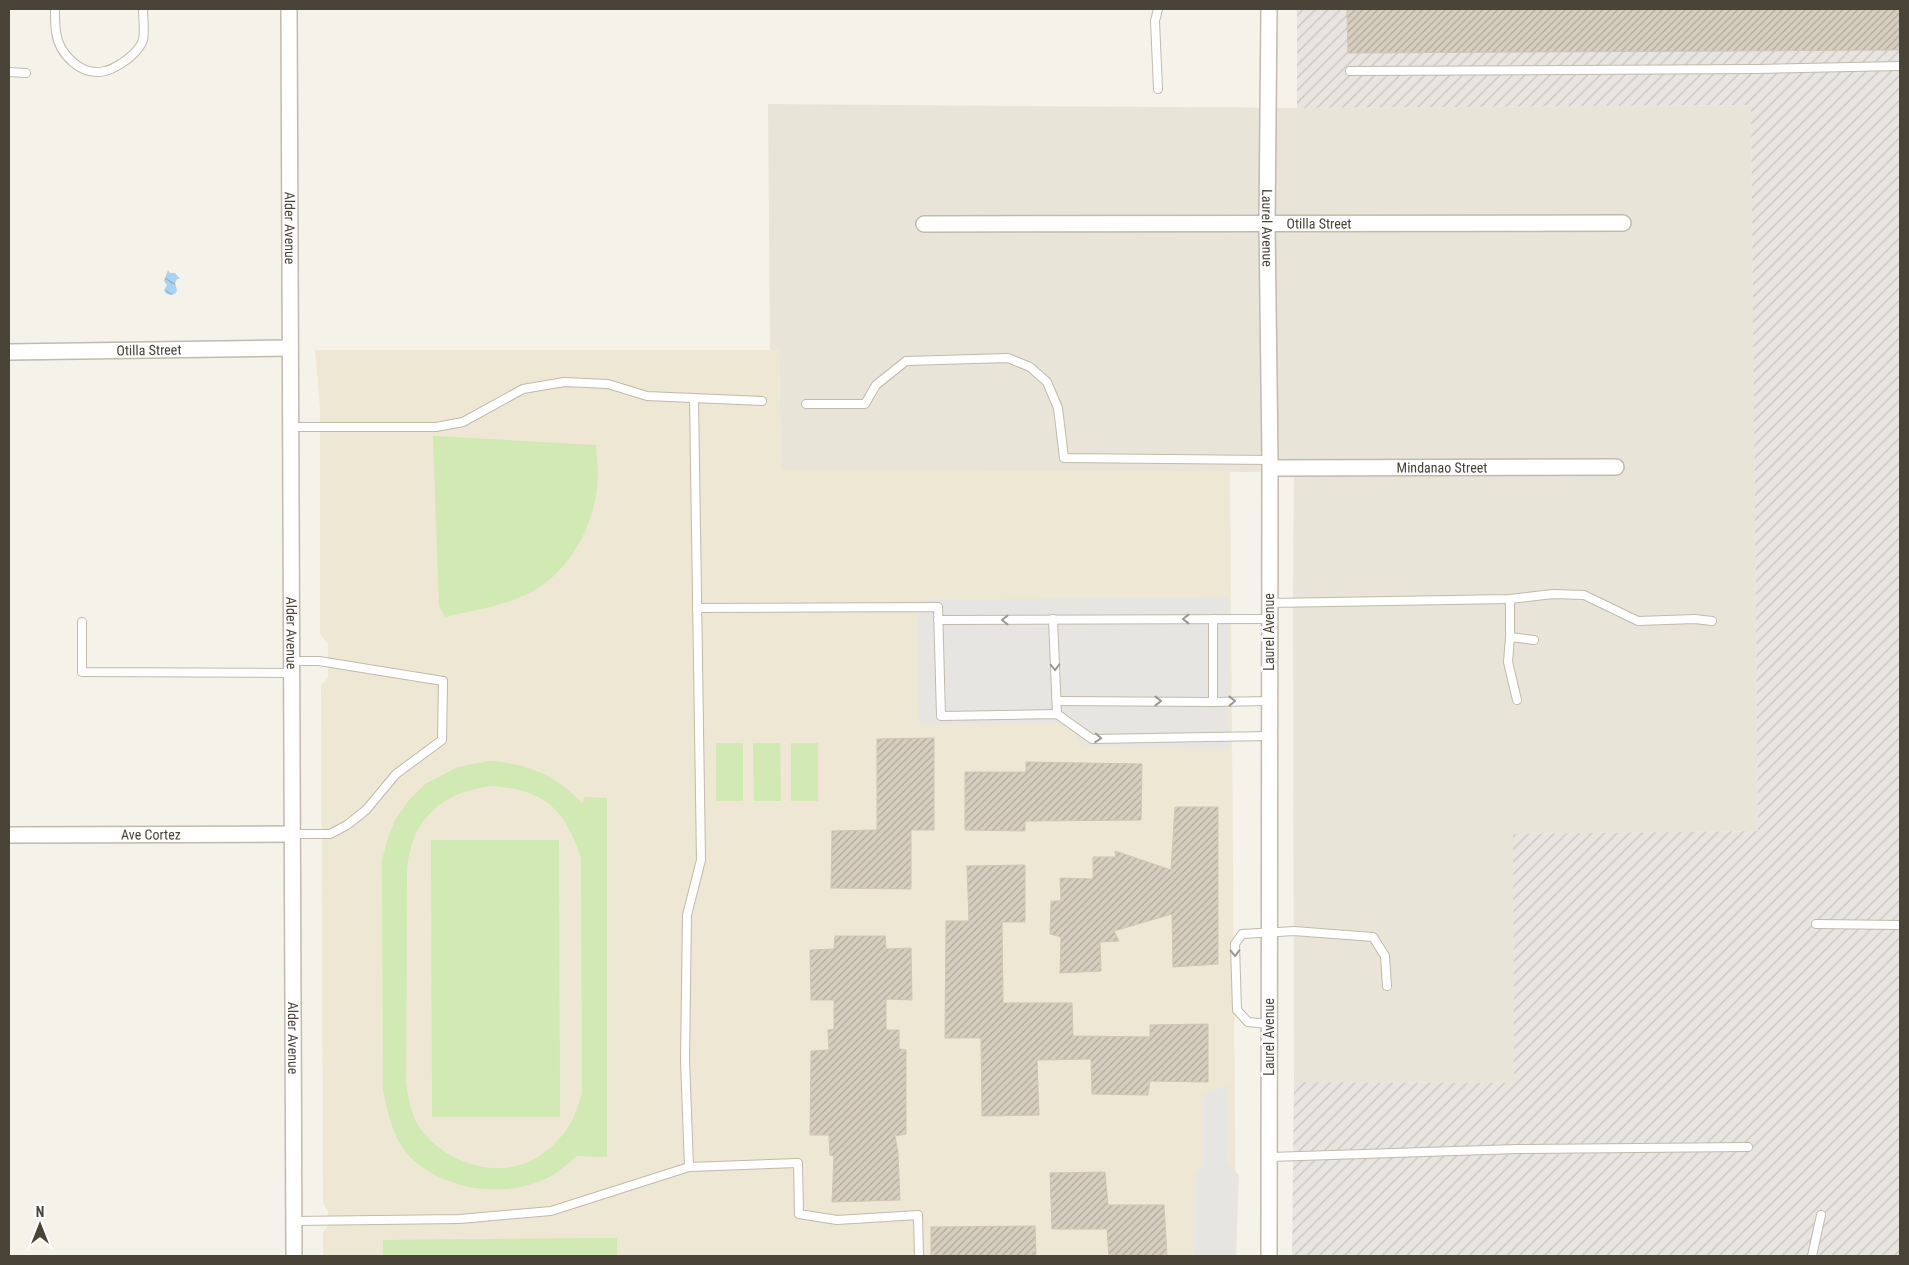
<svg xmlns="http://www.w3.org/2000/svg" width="1909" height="1265" viewBox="0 0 1909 1265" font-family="'Roboto Condensed',sans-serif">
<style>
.residential{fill:#e9e4d8}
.industrial{fill:url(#industrial-furrows)}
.education{fill:#eee7d4}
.garden{fill:#d1e9b3;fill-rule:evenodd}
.parking{fill:#e7e5e2}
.water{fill:url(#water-waves)}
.building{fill:url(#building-hatch);stroke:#d2c5b3}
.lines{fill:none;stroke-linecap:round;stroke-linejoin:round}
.lane-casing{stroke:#c1baad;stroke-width:10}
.street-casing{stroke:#c1baad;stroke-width:18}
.lane{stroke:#fff;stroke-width:8}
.street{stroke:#fff;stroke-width:15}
.oneway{stroke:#9b9892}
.labels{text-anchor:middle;stroke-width:5;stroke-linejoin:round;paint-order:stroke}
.street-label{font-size:14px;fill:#4a4338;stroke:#fff}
</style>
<defs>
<pattern id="industrial-furrows" width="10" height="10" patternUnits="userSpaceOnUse" patternTransform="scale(1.25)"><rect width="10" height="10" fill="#e8e4df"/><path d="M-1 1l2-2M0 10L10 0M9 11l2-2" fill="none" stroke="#c8c5c0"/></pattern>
<pattern id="water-waves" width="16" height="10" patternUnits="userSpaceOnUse" patternTransform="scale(1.25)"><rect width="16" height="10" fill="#a7d4f1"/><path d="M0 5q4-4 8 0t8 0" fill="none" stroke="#8aaec4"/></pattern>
<pattern id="building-hatch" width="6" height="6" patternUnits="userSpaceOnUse" patternTransform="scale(1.25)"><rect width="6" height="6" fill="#d7cebf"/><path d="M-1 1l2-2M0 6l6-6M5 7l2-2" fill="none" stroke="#b0a99c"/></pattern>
</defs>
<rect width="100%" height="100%" fill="#f5f2ea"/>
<polygon class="residential" points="768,104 1297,108 1751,105 1758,831 1513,834 1514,1083 1294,1082 1293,597 1294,472 781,470 779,350 770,350"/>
<polygon class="industrial" points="1297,9 1900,9 1900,1256 1292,1256 1294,1082 1514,1083 1513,834 1758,831 1751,105 1297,108"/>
<polygon class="education" points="315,350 779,350 781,470 1230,471 1236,1256 323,1256 323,1232 327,1228 328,1211 323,1203 321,685 328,678 328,644 320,634 320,407"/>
<g class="garden">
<path d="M433,436L596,445C596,455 598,465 598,475C597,524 568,577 523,596C498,607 471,611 445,617L439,606Z"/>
<rect x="716" y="743" width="27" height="58"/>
<polygon points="753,743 780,743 781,801 754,801"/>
<rect x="791" y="743" width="27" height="58"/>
<path d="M489,761C527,763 557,776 583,804L584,797L607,798V1157L577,1156C564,1167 552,1178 535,1183C493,1198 434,1187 405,1151C392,1134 387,1110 383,1090L382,860L388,838L395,820L409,800L425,784L458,767ZM495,786C547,792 564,809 581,857L582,1093C578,1105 575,1118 567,1129C558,1142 542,1157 526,1163C491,1177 445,1161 422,1131C411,1117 408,1098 406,1081L407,869C412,817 444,790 495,786Z"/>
<polygon points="431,840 559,840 560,1117 432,1117"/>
<polygon points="591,1238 617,1238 617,1256 383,1256 383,1240"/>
</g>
<g class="parking">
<polygon points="1229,597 1230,749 1083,746 1072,730 1059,723 919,725 918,600"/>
<polygon points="1228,1085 1227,1164 1239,1175 1236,1256 1194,1256 1195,1173 1201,1168 1202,1096"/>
</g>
<polygon class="water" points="168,270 170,273 175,273 180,279 177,279 175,283 177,290 176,293 172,295 167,294 164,290 167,285 164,281"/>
<g class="building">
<polygon points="1347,9 1900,9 1900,50 1348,53"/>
<polygon points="934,738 934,830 911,830 911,889 831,888 832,831 877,830 877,739"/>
<polygon points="1026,762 1142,764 1141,820 1025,821 1025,831 965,830 965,772 1026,772"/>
<polygon points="1175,807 1218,807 1218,964 1173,967 1172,914 1114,931 1119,941 1100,942 1101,971 1060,973 1061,937 1050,934 1051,901 1061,901 1060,878 1093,879 1093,857 1116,857 1115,851 1171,870"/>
<polygon points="1025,865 1025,922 1002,922 1003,1003 1072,1003 1073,1036 1150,1037 1150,1025 1208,1024 1208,1082 1150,1081 1148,1095 1092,1094 1091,1059 1037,1060 1039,1115 982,1116 981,1038 945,1038 946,921 969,921 967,866"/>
<polygon points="835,936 885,936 886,949 911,948 912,1000 886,999 886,1030 899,1030 899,1049 906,1050 906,1134 895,1136 898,1152 900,1200 832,1202 834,1156 830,1155 829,1135 810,1135 811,1051 829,1050 828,1030 834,1029 834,1000 811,1000 810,950 834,949"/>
<polygon points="1105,1172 1108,1205 1164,1205 1167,1256 1109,1256 1107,1229 1052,1229 1050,1173"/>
<polygon points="1035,1226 1036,1256 931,1256 931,1227"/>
</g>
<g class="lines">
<g class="lane-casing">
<g id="lane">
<path d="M55,9C55,16 55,25 56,32C59,54 81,77 105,71C111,70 117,66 122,63C130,58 140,49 143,40C145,31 143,18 143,9"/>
<polyline points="1350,71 1757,69 1900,66"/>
<polyline points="9,72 26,73"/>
<polyline points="1158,89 1155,21 1158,9"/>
<polyline points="694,398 701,860 687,915 685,1060 689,1167 798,1163 799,1214 837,1220 918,1215 919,1256"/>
<polyline points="806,404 865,404 876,385 906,361 1008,358 1030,367 1047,382 1058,408 1064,458 1270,460"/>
<polyline points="291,427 436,427 463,422 523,389 564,382 608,384 647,396 762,401"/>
<polyline points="1510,599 1510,637 1508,662 1517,700"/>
<polyline points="1269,603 1510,599 1553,594 1584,595 1638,621 1695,619 1712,621"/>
<polyline points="697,608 938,607 941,716 1057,714 1092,739 1269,736"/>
<polyline points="1053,619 1057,714"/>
<polyline points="1213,619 1213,702 1269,701"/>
<polyline points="938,620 1269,619"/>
<polyline points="82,622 82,672 291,673"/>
<polyline points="1510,637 1534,640"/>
<polyline points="291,661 319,661 443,681 442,740 396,774 366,810 347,825 330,834 293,834"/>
<polyline points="1057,701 1213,702"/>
<polyline points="1816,924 1900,925"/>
<polyline points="1269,1024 1248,1022 1237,1010 1235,944 1242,934 1294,931 1373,937 1385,956 1387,986"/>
<polyline points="1269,1157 1517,1149 1748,1147"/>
<polyline points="294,1221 460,1219 551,1211 689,1167"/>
<polyline points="1812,1256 1821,1215"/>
</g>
</g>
<g class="street-casing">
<g id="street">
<path id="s1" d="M289,9L294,1256"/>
<path id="s2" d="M1269,9L1267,223L1270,460L1269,1256"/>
<path id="s3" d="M924,224L1623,223"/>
<path id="s4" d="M9,352L290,348"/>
<path id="s5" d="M1270,468L1616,467"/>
<path id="s6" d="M9,835L293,834"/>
</g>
</g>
<use href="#lane" class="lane"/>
<use href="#street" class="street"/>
</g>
<defs><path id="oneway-chevron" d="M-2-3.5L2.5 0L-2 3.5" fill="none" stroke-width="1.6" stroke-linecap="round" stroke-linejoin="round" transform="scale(1.25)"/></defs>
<g class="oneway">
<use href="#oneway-chevron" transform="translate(1186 619) rotate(180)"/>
<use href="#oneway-chevron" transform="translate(1005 620) rotate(180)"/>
<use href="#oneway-chevron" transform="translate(1055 667) rotate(88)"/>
<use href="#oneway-chevron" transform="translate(1158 701)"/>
<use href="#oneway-chevron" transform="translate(1232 701) rotate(-1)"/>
<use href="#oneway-chevron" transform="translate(1098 738) rotate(4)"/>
<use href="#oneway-chevron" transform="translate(1235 953) rotate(89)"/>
</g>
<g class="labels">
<g class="street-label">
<text dy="5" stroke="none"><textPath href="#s3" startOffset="395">Otilla Street</textPath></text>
<text dy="5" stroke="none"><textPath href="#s1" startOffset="219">Alder Avenue</textPath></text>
<text dy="5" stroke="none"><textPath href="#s2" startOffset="219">Laurel Avenue</textPath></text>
<text dy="5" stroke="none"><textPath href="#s4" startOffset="140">Otilla Street</textPath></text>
<text dy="5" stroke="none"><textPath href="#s5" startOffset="172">Mindanao Street</textPath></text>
<text transform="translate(1269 632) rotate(-90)" y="5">Laurel Avenue</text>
<text dy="5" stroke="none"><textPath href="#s1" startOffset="624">Alder Avenue</textPath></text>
<text dy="5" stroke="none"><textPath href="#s6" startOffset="142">Ave Cortez</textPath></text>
<text dy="5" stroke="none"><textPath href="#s1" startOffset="1029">Alder Avenue</textPath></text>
<text transform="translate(1269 1037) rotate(-90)" y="5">Laurel Avenue</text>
</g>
</g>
<rect width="1909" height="1265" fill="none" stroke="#4a4338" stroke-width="20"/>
<g transform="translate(40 1225)" stroke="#ffffff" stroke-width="4" paint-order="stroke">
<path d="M0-4L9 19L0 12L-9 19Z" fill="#4a4338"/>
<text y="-8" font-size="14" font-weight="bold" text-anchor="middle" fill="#4a4338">N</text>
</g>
</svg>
